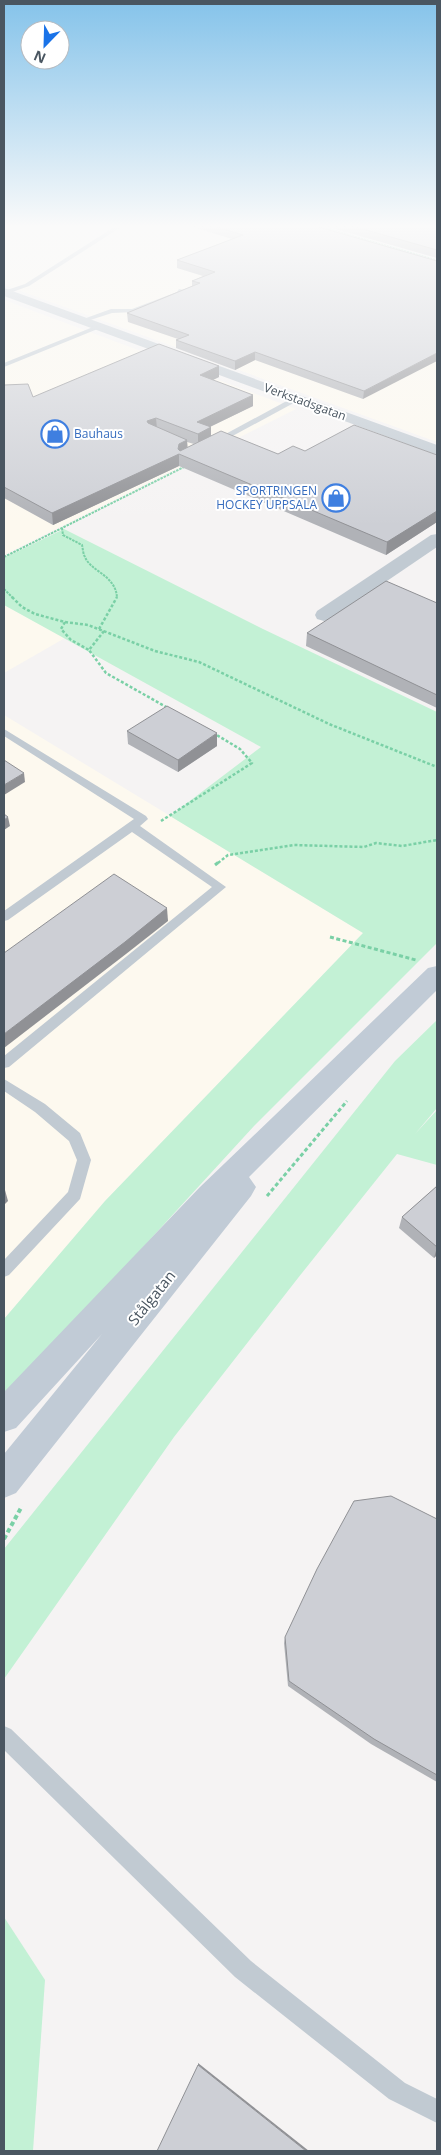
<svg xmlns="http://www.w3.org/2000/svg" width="441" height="2155" viewBox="0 0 441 2155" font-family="'Open Sans',sans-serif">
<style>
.commercial{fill:#fdf9ef}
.green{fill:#c3f1d5}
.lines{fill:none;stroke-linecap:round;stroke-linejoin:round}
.path-far4{stroke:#7ad0a6;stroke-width:1;stroke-dasharray:2 1;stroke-linecap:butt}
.path-far3{stroke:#7ad0a6;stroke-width:2;stroke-dasharray:2.5 1;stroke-linecap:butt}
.path-far2{stroke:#7ad0a6;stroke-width:2.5;stroke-dasharray:3 2;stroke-linecap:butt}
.path-far1{stroke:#7ad0a6;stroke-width:3;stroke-dasharray:4 2.5;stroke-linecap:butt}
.path{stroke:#7ad0a6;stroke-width:4;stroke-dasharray:4.5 3;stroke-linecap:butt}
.service{fill:#c1cad2;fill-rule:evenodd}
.minor{fill:#c1cad2;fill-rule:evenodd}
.secondary{fill:#c1cbd6;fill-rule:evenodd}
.wall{fill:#b0b2b7;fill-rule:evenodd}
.shaded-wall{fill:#909195}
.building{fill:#cdcfd5;stroke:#909195}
.labels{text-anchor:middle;stroke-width:4;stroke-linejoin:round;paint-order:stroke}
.far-street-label{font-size:12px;fill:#4a5661;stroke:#fff}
.far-shop-label{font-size:12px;fill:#366cbe;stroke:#fff;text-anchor:start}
.street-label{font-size:15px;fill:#4a5661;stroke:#fff}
</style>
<rect width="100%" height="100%" fill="#f5f3f3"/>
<g class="commercial">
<polygon points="19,224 279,224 437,270 437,442 4,285 4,233"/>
<polygon points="4,300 296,409 4,555"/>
<polygon points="4,605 65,638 4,673"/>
<polygon points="4,715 363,933 105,1201 4,1319"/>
</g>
<g class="green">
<polygon points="64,529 263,629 437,712 437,943 254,1126 4,1399 4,1319 105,1201 363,933 170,816 261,747 4,605 4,558"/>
<polygon points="437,1020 437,1108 415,1134 437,1110 437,1165 397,1154 298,1278 174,1437 4,1679 4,1549 395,1061"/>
<polygon points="4,1917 45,1980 33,2151 4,2151"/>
</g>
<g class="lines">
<g class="path-far4">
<polyline points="312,224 437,260"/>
<polyline points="4,229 12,224"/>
</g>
<g class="path-far3">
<path d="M62,528L63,535L82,545C83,549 83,554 85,557C91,572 116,575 117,598"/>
<polyline points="4,557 186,466"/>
<polyline points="4,589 13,598"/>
</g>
<g class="path-far2">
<polyline points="12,597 22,607 35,614 65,622 88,625 155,651 199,662 329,724 437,767"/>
<polyline points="65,622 61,629 71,640 89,650"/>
<polyline points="99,629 117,597"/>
<polyline points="104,631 89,650 106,673 168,708"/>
<polyline points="161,821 252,763 240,749 215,734"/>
<polyline points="218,863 228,855 294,845 364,847 376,843 402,846 437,840"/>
</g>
<g class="path-far1">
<polyline points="215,865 220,861"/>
<polyline points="330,937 416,960"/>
<polyline points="267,1196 347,1101"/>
</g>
<polyline class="path" points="4,1539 22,1506"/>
<g class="service">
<polygon points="119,224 126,224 29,286 4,295 4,291 25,284"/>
<polygon points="179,289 184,290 182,294 135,312 112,313 81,323 78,321 111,309 132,309 177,292"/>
<polygon points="98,325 101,327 100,328 4,367 4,363"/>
<polygon points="294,397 301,399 216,445 209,443"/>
<polygon points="4,729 146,816 148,819 140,826 226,887 9,1067 4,1068 4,1056 212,887 132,832 8,920 4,921 4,911 134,819 4,736"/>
<polygon points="4,1079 45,1104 80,1133 91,1160 80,1199 9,1275 4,1277 4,1260 68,1192 77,1160 69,1141 35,1112 4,1091"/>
<polygon points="4,1726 11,1729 251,1961 405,2083 437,2099 437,2123 389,2099 235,1977 4,1750"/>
</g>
<g class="minor">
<polygon points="4,288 437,445 437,455 4,296"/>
<polygon points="437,534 437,547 331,619 324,621 317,619 315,615 317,611 431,535"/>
</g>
<polygon class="secondary" points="437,966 437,990 249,1177 256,1187 251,1196 16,1493 4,1498 4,1454 102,1334 16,1428 4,1432 4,1392 200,1187 428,968"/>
</g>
<g class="wall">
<polygon points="184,224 308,224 437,261 363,399 255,360 235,370 176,348 176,340 178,339 128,322 127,313 192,286 192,281 203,276 177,268 177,260 232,239"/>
<polygon points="318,224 437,224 437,258"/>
<path d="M219,377L213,380L253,406L210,427H211V436L278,454L305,451L437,455V522L386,555L179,466L53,525L4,498V385L33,397ZM187,442L194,444L187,448Z"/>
<polygon points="437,603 437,708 306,646 307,633"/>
<polygon points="127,731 217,746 178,772 128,744"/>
<polygon points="437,1186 437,1255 434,1258 399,1228 402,1217"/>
<polygon points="437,1519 437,1782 371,1744 288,1686 284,1643 285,1637"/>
</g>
<g class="shaded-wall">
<polygon points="255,352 255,360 235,370 235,361"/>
<polygon points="437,353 437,361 363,399 364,391"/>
<polygon points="219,366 219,377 200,386 200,375"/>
<polygon points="253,395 253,406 197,433 197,422"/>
<polygon points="156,418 157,429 147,432 147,421"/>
<polygon points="211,427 211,439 198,446 198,434"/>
<polygon points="187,440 188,451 179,454 179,466 53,525 52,513 178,449 179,444"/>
<polygon points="437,502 437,522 386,555 387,542"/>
<polygon points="217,733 217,746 178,772 178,760"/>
<polygon points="24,773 25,782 4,795 4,785"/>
<polygon points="8,817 10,826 4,830 4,820"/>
<polygon points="167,908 168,921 126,954 4,1048 4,1034"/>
<polygon points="5,1190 8,1201 4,1205 4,1191"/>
<polygon points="437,1247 437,1255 434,1258"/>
<polygon points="198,2063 309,2151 306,2151 198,2065"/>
</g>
<g class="building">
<polygon points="208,224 308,224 437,261 437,353 364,391 255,352 235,361 176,340 189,335 127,313 200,283 192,281 215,272 177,260 243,235"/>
<polygon points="345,224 437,224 437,250"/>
<polygon points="159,344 219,366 200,375 253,395 197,422 211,427 198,434 156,418 147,421 148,423 187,440 179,444 178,449 180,451 221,431 278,454 293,446 305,451 354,425 437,455 437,511 387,542 179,454 52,513 4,487 4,385 28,384 33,397"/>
<polygon points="386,581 437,603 437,695 307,633"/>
<polygon points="167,706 217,733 178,760 127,731"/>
<polygon points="4,760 24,773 4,785"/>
<polygon points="4,814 8,817 4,820"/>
<polygon points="114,874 167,908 125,942 4,1034 4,953"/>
<polygon points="437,1186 437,1247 402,1217"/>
<polygon points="391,1496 437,1519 437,1775 374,1739 289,1681 285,1637 317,1569 354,1501"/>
<polygon points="198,2065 306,2151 157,2151"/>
</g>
<linearGradient id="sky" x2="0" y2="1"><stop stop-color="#85c3ea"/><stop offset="0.43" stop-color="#fafafa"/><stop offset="1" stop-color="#fafafa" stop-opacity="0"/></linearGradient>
<rect width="441" height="526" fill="url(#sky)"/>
<defs>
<g id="shop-ring" transform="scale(1.4375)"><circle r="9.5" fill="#fff" stroke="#3f7fe0" stroke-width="1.5"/><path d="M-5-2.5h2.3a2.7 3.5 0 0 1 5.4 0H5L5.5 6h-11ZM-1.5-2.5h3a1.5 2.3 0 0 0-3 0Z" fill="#3f7fe0"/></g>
</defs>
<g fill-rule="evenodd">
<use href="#shop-ring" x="55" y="434"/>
<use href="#shop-ring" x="336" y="498"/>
</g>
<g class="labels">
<g class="far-street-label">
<text transform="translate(305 402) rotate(20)" y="4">Verkstadsgatan</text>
</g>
<g class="far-shop-label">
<text x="74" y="438">Bauhaus</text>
<text x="317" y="495" text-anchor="end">SPORTRINGEN<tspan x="317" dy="14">HOCKEY UPPSALA</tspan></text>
</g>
<g class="street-label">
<text transform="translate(152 1298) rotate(-51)" y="5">Stålgatan</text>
</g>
</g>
<rect width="441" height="2155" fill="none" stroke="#4a5661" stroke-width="10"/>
<g transform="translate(45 45) rotate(203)"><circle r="24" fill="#ffffff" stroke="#b7bbc0"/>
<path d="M0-4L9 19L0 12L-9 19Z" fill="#1a73e8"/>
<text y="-8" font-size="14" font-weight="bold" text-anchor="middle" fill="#4a5661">N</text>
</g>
</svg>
